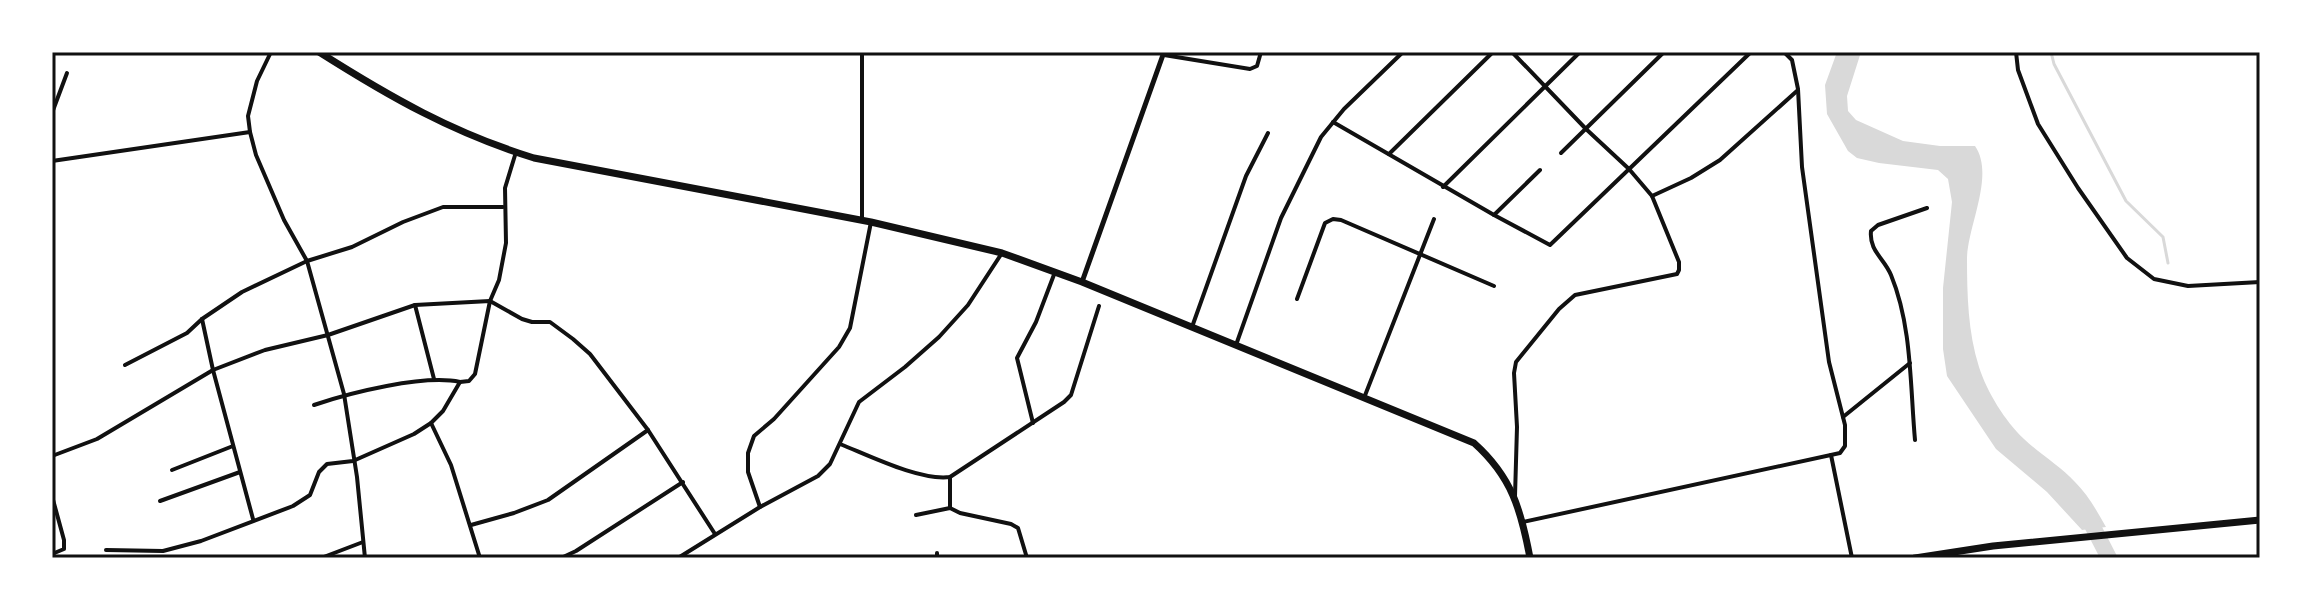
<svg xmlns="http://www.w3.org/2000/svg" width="2312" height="610" viewBox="0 0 2312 610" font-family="'Source Serif 4',serif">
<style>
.water{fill:#d9d9d9}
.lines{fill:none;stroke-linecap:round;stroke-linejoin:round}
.stream{stroke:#d9d9d9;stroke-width:3}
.river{stroke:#d9d9d9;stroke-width:16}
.minor{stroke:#111;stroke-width:4}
.tertiary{stroke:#111;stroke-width:5}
.trunk{stroke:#111;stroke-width:7}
.neatline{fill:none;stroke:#111;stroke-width:3}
</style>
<rect width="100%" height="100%" fill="#fff"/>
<path class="water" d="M1837,52H1861L1847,96L1848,111L1856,120L1903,141L1940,146H1975C1995,175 1968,225 1967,258C1967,295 1968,332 1979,367C1987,392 2005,421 2024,439C2040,454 2060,466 2075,482C2088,495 2097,511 2106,527L2082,530L2047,492L1996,449L1947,376L1943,349V288L1952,202L1948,179L1938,170L1879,163L1857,158L1848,151L1827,114L1825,85Z"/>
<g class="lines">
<polyline class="stream" points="2051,52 2054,64 2126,201 2163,237 2168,263"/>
<polyline class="river" points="2081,511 2092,525 2109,558"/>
<g class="minor">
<polyline points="271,52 257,81 248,116 250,132 256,155 284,220 307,261 344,394 357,477 365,558"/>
<polyline points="1512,52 1586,129 1629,169 1652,196 1679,262 1679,270 1677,274 1575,295 1559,309 1516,362 1514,373 1517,427 1515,496"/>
<polyline points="2016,52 2018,70 2038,124 2078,188 2127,258 2154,279 2188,286 2260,282"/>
<polyline points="1164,55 1250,69 1257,66 1261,52"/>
<polyline points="52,113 67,73"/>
<polyline points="1333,122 1494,215 1550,245 1751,52"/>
<polyline points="1561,153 1664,52"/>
<polyline points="1389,154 1493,52"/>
<polyline points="52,161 250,132"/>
<polyline points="1443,187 1580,52"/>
<polyline points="1652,196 1691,178 1720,160 1798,90"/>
<polyline points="1494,215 1540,170"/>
<polyline points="862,220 862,52"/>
<polyline points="1297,299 1325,223 1333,219 1341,220 1494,286"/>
<polyline points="415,305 434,379"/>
<polyline points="202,319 213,370 253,519"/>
<polyline points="1192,327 1246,176 1268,133"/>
<polyline points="1236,345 1281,218 1321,137 1344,109 1403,52"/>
<polyline points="125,365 187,333 202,319 242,292 307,261 352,247 403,222 443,207 503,207"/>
<polyline points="1364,398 1434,219"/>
<path d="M314,405C349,393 424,374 460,382"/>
<polyline points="1843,417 1910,363"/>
<polyline points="431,423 451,465 480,558"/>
<polyline points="1033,423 1017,358 1036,322 1055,272"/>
<path d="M1915,440C1910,385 1912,326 1891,275C1884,258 1869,251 1871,231L1878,225L1927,208"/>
<path d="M840,444C870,456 920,481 950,477L1064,402L1071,395L1099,306"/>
<polyline points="1831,455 1852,558"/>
<polyline points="52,456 97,439 213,370 265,350 328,335 415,305 490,301 522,319 532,322 550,322 573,339 590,354 648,430 715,534"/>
<polyline points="172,470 233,446"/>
<polyline points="950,477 950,507"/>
<polyline points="52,496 64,540 64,549 52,554"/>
<polyline points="160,501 240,472"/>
<polyline points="760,507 748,472 748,453 754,436 774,419 839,347 850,328 871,222"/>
<polyline points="916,515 950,508 960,513 1011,524 1018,528 1027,558"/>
<polyline points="1523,522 1840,453 1845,446 1845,425 1829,362 1802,167 1798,89 1792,60 1784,52"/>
<polyline points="471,525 514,513 548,500 648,430"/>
<polyline points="106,550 163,551 201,541 293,506 310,495 319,472 327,464 353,461 414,434 431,423 443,411 460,382 469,381 475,374 490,301 499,280 506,243 505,188 516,152"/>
<polyline points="937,553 937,558"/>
<polyline points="321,558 363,542"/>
<polyline points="561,558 576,551 683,482"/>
<polyline points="678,558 760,507 818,476 830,464 859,402 905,367 939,337 968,305 1002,253"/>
</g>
<polyline class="tertiary" points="1082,282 1164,52"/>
<g class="trunk">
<path d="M319,52C390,97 453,133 534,158L871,222L1002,253L1082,282L1474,443C1512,477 1521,510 1530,558"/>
<polyline points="1915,558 1993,546 2260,520"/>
</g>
</g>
<rect width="2312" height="610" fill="none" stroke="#ffffff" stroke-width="108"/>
<rect x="54" y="54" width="2204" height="502" class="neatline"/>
</svg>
